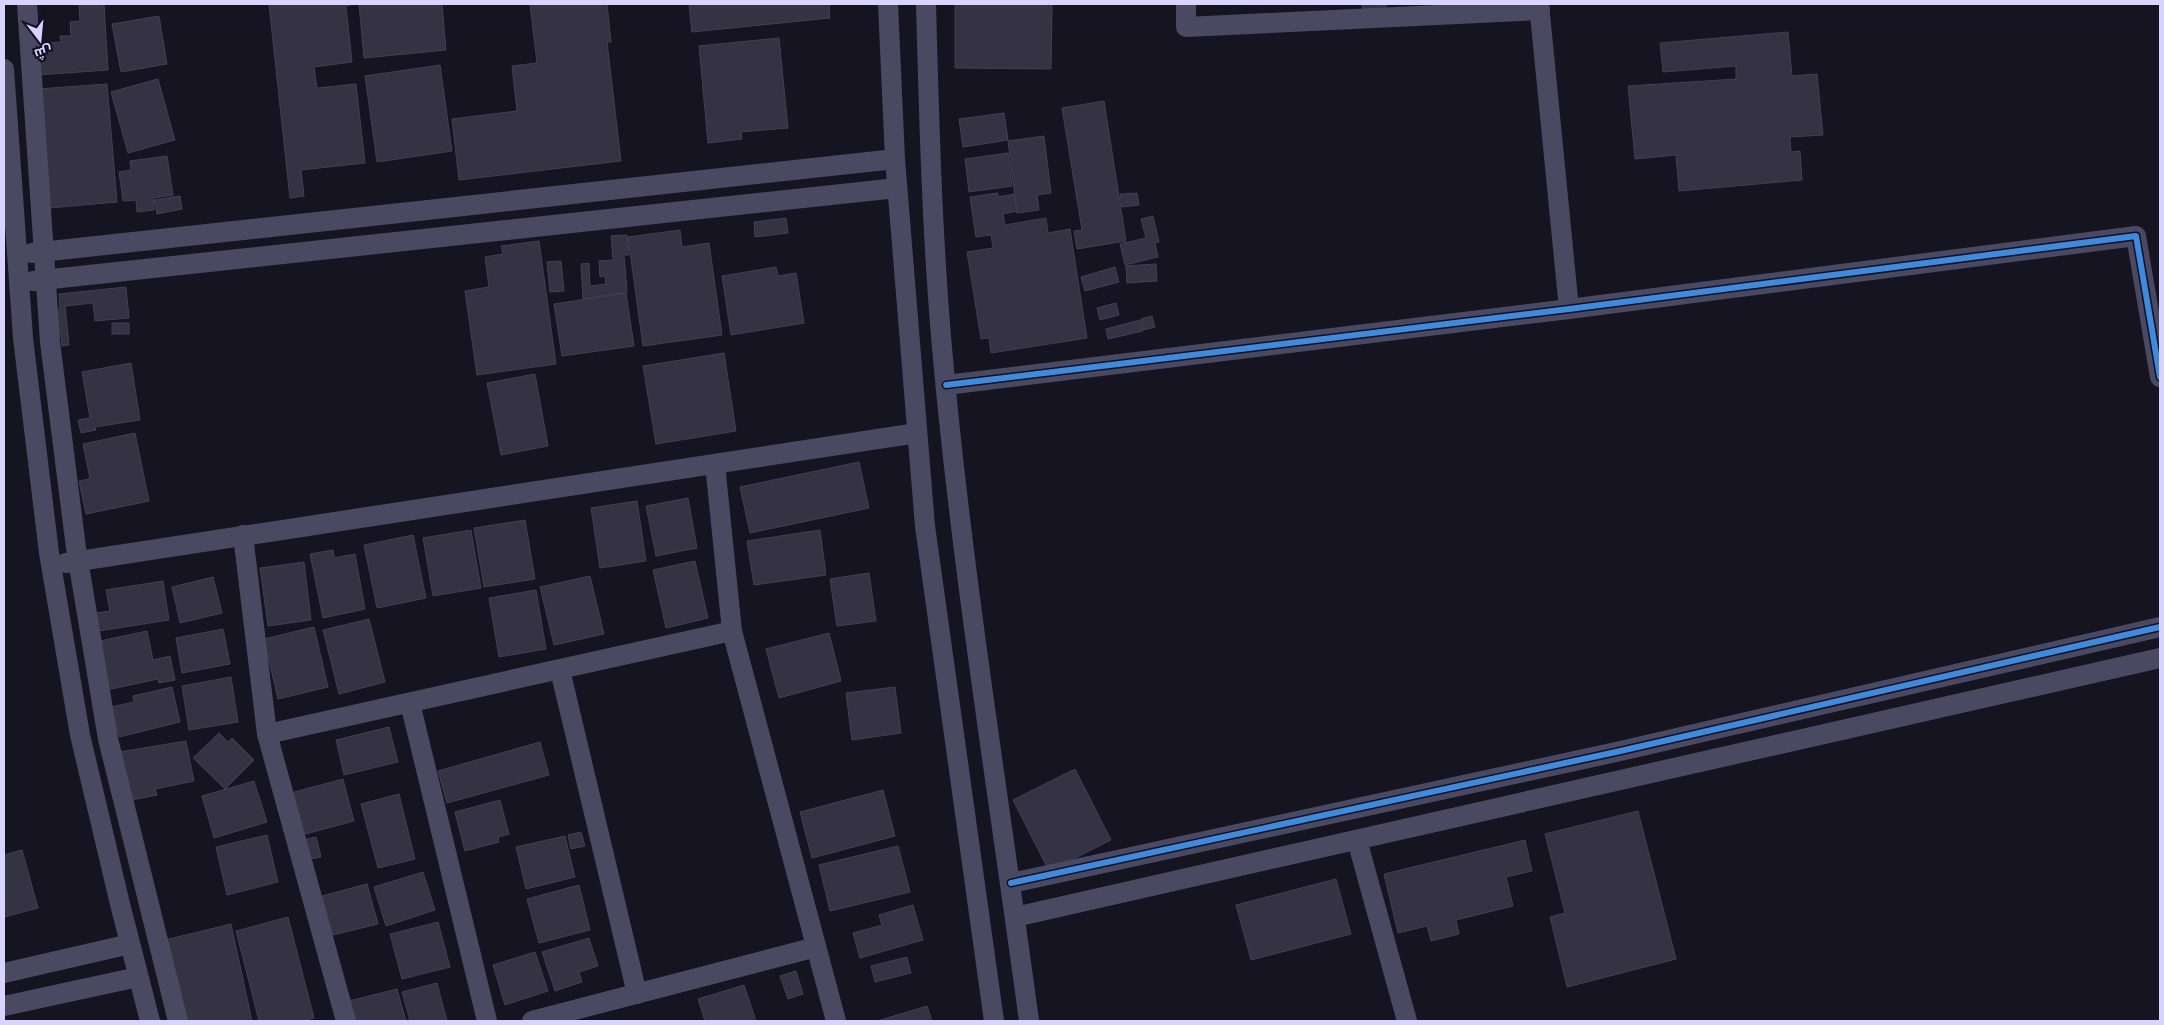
<svg xmlns="http://www.w3.org/2000/svg" width="2164" height="1025" viewBox="0 0 2164 1025" font-family="Roboto,Cairo,sans-serif">
<style>
.building{fill:#343243;stroke:#433f54}
.lines{fill:none;stroke-linecap:round;stroke-linejoin:round}
.minor{stroke:#4a4962;stroke-width:20}
.cycleway-casing{stroke:#130f26;stroke-width:9}
.cycleway{stroke:#408adc;stroke-width:6}
</style>
<rect width="100%" height="100%" fill="#161421"/>
<g class="building">
<polygon points="79,4 104,4 108,70 37,75 35,44 61,42 60,36 71,36 70,22 80,21"/>
<polygon points="269,4 355,4 346,6 352,62 314,67 317,88 356,84 365,163 301,170 304,196 290,198"/>
<polygon points="359,4 442,4 446,50 364,58"/>
<polygon points="530,4 607,4 611,42 607,42 621,161 459,180 452,119 517,111 512,66 537,63"/>
<polygon points="689,4 829,4 830,18 692,32"/>
<polygon points="955,4 1052,4 1051,69 955,68"/>
<polygon points="1362,4 1386,4 1387,13 1363,15"/>
<polygon points="159,16 167,64 121,72 112,24"/>
<polygon points="1788,32 1792,76 1817,74 1823,135 1790,137 1791,152 1800,151 1802,180 1679,191 1676,155 1635,159 1628,86 1736,79 1736,66 1663,72 1660,43"/>
<polygon points="779,38 788,128 741,132 742,139 708,143 699,46"/>
<polygon points="440,65 452,151 377,162 365,76"/>
<polygon points="158,79 175,140 128,153 111,92"/>
<polygon points="107,84 117,202 49,208 38,89"/>
<polygon points="1104,101 1126,241 1077,249 1074,231 1082,230 1062,108"/>
<polygon points="1004,113 1008,140 963,147 959,119"/>
<polygon points="1044,136 1051,193 1037,195 1039,210 1017,213 1008,141"/>
<polygon points="1008,153 1012,186 969,192 965,159"/>
<polygon points="167,156 173,195 153,198 154,210 137,212 136,200 123,201 119,172 131,170 130,161"/>
<polygon points="998,193 998,197 1014,194 1017,211 1003,214 1005,225 1046,218 1048,233 1070,229 1087,338 991,353 989,338 981,339 967,252 993,248 991,235 976,237 970,197"/>
<polygon points="1137,193 1139,205 1122,207 1120,194"/>
<polygon points="180,196 182,209 157,214 154,200"/>
<polygon points="1153,216 1159,242 1155,243 1158,257 1125,265 1120,244 1146,238 1141,219"/>
<polygon points="786,218 788,233 755,237 754,222"/>
<polygon points="680,230 682,247 709,243 722,335 643,346 628,237"/>
<polygon points="627,235 629,255 624,255 627,292 583,299 581,264 589,263 590,286 606,284 605,276 600,277 599,261 613,260 611,236"/>
<polygon points="539,241 556,364 477,375 465,291 489,287 485,257 503,254 501,246"/>
<polygon points="561,261 564,291 550,292 547,262"/>
<polygon points="1156,264 1157,281 1127,283 1126,266"/>
<polygon points="776,267 778,276 796,273 804,323 731,335 722,276"/>
<polygon points="1115,267 1119,282 1085,291 1081,277"/>
<polygon points="126,287 129,318 95,321 93,303 65,306 69,345 62,346 61,336 57,337 51,310 60,310 59,294"/>
<polygon points="626,293 634,346 562,356 554,304"/>
<polygon points="1116,303 1119,315 1100,320 1097,308"/>
<polygon points="1152,316 1155,327 1144,330 1141,319"/>
<polygon points="1140,320 1143,331 1108,339 1106,329"/>
<rect x="112" y="323" width="17" height="11"/>
<polygon points="724,353 736,431 656,444 643,366"/>
<polygon points="131,363 140,420 95,427 96,430 81,433 78,420 90,418 82,372"/>
<polygon points="535,374 548,446 501,455 487,383"/>
<polygon points="135,433 149,501 86,514 79,481 90,479 83,444"/>
<polygon points="859,462 869,508 750,533 740,487"/>
<polygon points="688,498 697,548 656,556 646,506"/>
<polygon points="637,501 646,561 600,568 591,508"/>
<polygon points="525,520 535,579 484,587 474,528"/>
<polygon points="471,530 481,588 433,596 423,538"/>
<polygon points="820,530 826,575 754,585 747,541"/>
<polygon points="413,535 426,598 377,608 364,545"/>
<polygon points="333,550 334,558 355,554 365,609 323,618 310,554"/>
<polygon points="695,561 708,618 666,628 653,570"/>
<polygon points="304,562 311,620 268,626 260,568"/>
<polygon points="869,573 876,621 837,626 830,579"/>
<polygon points="590,576 604,634 554,645 540,587"/>
<polygon points="213,577 222,613 180,623 172,587"/>
<polygon points="163,581 169,620 92,632 89,614 110,611 106,590"/>
<polygon points="536,590 546,649 499,657 489,598"/>
<polygon points="369,619 385,682 339,694 323,630"/>
<polygon points="314,627 328,687 278,699 264,639"/>
<polygon points="223,629 230,664 182,673 176,638"/>
<polygon points="147,631 153,660 170,656 175,680 159,683 158,679 107,690 100,641"/>
<polygon points="829,633 841,681 779,698 766,649"/>
<polygon points="231,677 238,722 189,730 182,686"/>
<polygon points="172,687 180,722 119,737 111,707 134,702 133,696"/>
<polygon points="895,687 901,733 852,740 846,693"/>
<polygon points="389,727 398,762 344,775 336,740"/>
<polygon points="219,733 228,742 232,738 254,760 225,789 193,758"/>
<polygon points="186,741 194,781 155,789 157,795 127,801 119,752"/>
<polygon points="540,742 549,775 447,803 438,771"/>
<polygon points="1075,769 1111,840 1049,871 1013,800"/>
<polygon points="343,779 354,821 298,836 287,794"/>
<polygon points="254,781 267,822 214,838 202,796"/>
<polygon points="883,790 895,836 812,858 800,812"/>
<polygon points="399,794 415,859 378,868 361,804"/>
<polygon points="500,800 509,834 498,837 499,842 465,851 455,812"/>
<polygon points="1638,811 1676,959 1567,987 1550,917 1565,913 1545,834"/>
<polygon points="581,832 585,846 571,849 568,835"/>
<polygon points="267,835 278,882 227,895 216,847"/>
<polygon points="565,836 575,877 526,889 516,847"/>
<polygon points="316,837 321,857 306,860 302,840"/>
<polygon points="1525,840 1532,871 1506,877 1513,906 1456,920 1459,934 1431,941 1427,926 1398,933 1384,874"/>
<polygon points="898,846 910,892 830,911 819,865"/>
<polygon points="22,850 38,908 4,917 4,855"/>
<polygon points="423,872 435,910 386,926 374,887"/>
<polygon points="1336,879 1351,934 1251,960 1236,905"/>
<polygon points="367,884 378,924 333,935 322,896"/>
<polygon points="579,885 590,930 539,943 527,899"/>
<polygon points="913,905 923,940 860,958 853,933 882,925 879,915"/>
<polygon points="288,917 314,1018 301,1021 259,1021 236,931"/>
<polygon points="438,922 450,967 402,979 390,934"/>
<polygon points="231,924 252,1021 180,1021 161,941"/>
<polygon points="589,938 598,966 579,972 582,982 555,991 542,952"/>
<polygon points="535,952 548,991 505,1005 493,965"/>
<polygon points="907,957 911,973 875,982 871,966"/>
<polygon points="796,971 803,994 788,999 780,976"/>
<polygon points="437,983 447,1021 410,1021 402,992"/>
<polygon points="744,985 756,1021 705,1021 698,999"/>
<polygon points="397,989 406,1021 354,1021 349,1001"/>
<polygon points="927,1006 932,1021 877,1021"/>
</g>
<g class="lines">
<g class="minor">
<polyline points="27,4 50,342 76,548 108,739 178,1021"/>
<polyline points="888,4 895,159 925,526 994,1021"/>
<path d="M926,4C929,119 932,233 942,348C962,573 999,797 1029,1021"/>
<polyline points="1186,4 1186,27 1540,10"/>
<polyline points="1539,4 1569,309"/>
<polyline points="4,69 23,338 49,553 80,735 120,904 150,1021"/>
<polyline points="32,253 895,159"/>
<polyline points="33,281 897,188"/>
<polyline points="946,385 1569,309 2136,236 2160,377"/>
<polyline points="715,464 732,631 836,1021"/>
<polyline points="243,535 267,734 346,1021"/>
<polyline points="66,563 917,433"/>
<polyline points="560,670 637,994"/>
<polyline points="410,703 487,1021"/>
<polyline points="267,734 732,631"/>
<polyline points="1357,840 1407,1021"/>
<polyline points="1011,883 1616,752 2160,627"/>
<polyline points="1015,917 2160,658"/>
<polyline points="4,973 130,944"/>
<polyline points="4,1006 138,977"/>
<polyline points="532,1021 816,947"/>
</g>
<g class="cycleway-casing">
<g id="cycleway">
<polyline points="946,385 1569,309 2136,236 2160,377"/>
<polyline points="1011,883 1616,752 2160,627"/>
</g>
</g>
<use href="#cycleway" class="cycleway"/>
</g>
<rect width="2164" height="1025" fill="none" stroke="#d9d4ff" stroke-width="10"/>
<g transform="translate(40 40) rotate(164)" stroke="#130f26" stroke-width="4" paint-order="stroke">
<path d="M0-4L9 19L0 12L-9 19Z" fill="#d9d4ff"/>
<text y="-8" font-size="14" font-weight="bold" text-anchor="middle" fill="#d9d4ff">ش</text>
</g>
</svg>
